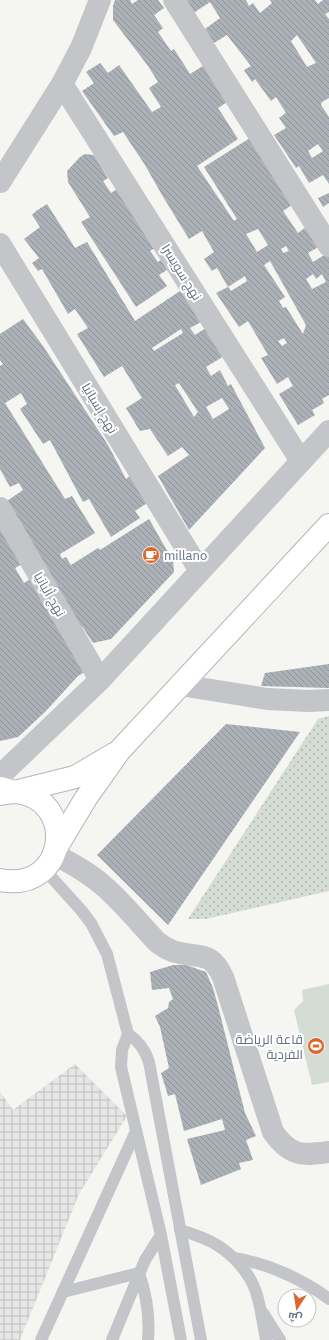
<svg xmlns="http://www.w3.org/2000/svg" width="329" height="1340" viewBox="0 0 329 1340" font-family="'IBM Plex Sans',Cairo,sans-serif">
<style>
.industrial{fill:url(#industrial-grid)}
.grass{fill:#d5dcd3}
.park{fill:url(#park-dots)}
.building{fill:url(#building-back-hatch);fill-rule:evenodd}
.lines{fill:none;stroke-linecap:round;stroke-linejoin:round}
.secondary-casing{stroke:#b3b7bb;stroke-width:24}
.highway-casing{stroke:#b3b6b9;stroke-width:24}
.lane{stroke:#c3c5c9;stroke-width:12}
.street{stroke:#c3c5c9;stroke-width:22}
.secondary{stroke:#fff;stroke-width:22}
.highway{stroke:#fff;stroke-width:22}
.labels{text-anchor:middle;stroke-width:4;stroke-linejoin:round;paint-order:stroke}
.street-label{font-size:13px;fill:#657281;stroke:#fff}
.poi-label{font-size:13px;fill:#657281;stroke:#fff;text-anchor:start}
</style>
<defs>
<pattern id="industrial-grid" width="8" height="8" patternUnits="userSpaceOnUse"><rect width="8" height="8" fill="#e5e6e5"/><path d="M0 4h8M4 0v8" fill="none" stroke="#bdbfbf"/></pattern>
<pattern id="park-dots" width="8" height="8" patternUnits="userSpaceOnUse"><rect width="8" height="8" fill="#d5dcd3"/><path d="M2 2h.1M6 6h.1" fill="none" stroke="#b0b7b1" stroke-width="1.8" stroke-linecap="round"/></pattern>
<pattern id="building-back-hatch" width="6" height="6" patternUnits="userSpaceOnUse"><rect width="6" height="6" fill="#abb1b7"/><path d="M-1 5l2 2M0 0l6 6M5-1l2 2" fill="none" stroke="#8f949a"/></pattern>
</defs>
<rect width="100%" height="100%" fill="#f5f5f1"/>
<polygon class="industrial" points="75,1064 127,1116 79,1194 20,1340 0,1340 0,1092 13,1110"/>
<polygon class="grass" points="329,984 329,1082 312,1085 294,1010 303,1001 302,990"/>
<polygon class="park" points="329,716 329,891 206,919 188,919 318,719"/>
<g class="building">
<path d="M115,0H130L132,4L138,0H158L164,8L154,15L163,28L158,32L171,51L174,49L190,74L206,64L229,101L218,108L238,139L197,166L234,221L237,219L204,167L250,138L295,203L283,211L298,233L309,225L320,246L308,253L313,262L329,252V395L322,399L324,403L312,410L315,415L298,425L279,394L293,386L288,377L277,384L261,358L268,355L248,321L239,327L216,293L228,287L217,268L212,271L204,259L214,252L202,231L189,239L162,195L145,165L123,132L114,136L82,91L94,83L86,72L100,63L108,73L119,65L152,112L161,107L149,88L158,82L148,66L113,20V6ZM258,229L268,245L257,252L246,234ZM286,246L289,251L283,253L281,249ZM270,261L306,325L303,334L286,307L283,308L279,301L285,297L264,265ZM313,274L316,279L322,274L326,282L312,289L306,279ZM245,276L247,281L231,291L228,287ZM284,338L287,343L282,346L278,341Z"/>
<path d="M182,0H246L249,6L253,3L260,13L272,3L270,0H315L318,4L323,0H329V12L325,14L329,19V98L322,102L321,105L329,117V184L323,175L309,183L299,166L296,168L274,135L286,128L279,118L286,113L276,97L271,101L255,79L252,82L244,70L251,66L227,35L214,43L205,29L220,18L210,2L192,14ZM297,35L312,57L316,63L307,67L291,41ZM318,144L323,151L312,158L308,151Z"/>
<polygon points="85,154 94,155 108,178 103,181 111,193 120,187 155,248 150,251 158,262 167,256 173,266 159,275 167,286 136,307 81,222 90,217 68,182 67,171 80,157"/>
<polygon points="329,193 329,203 323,207 318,198"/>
<path d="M47,204L75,248L87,242L135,321L180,291L201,322L190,328L195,335L206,328L224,356L206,367L211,376L220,370L228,386L231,384L265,448L189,530L158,476L189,455L182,447L168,456L150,429L140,431L126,408L142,398L122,366L104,377L77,334L88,328L75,309L68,314L42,269L38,271L32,263L39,258L24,239L40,227L32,215L36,211ZM181,329L183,333L154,351L152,348ZM179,383L198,412L194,417L175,385ZM222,398L229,409L213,419L206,407Z"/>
<polygon points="23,319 43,346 108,445 126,479 135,472 150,501 135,511 140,518 111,537 89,499 83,502 50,440 43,444 20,409 27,404 21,393 5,403 65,499 72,496 95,533 60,554 62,559 66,557 71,565 98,548 100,550 149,519 173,561 174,572 111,639 93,643 82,626 77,632 4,503 23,490 19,483 10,487 0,469 0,366 3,364 0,360 0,334"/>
<polygon points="0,524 24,563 15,568 24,583 35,576 83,661 83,673 78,676 45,712 18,737 0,741"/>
<polygon points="329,664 329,688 261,686 265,673"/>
<polygon points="226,724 300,732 168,925 97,855"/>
<polygon points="173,965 186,965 206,972 213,988 219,1010 245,1113 256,1136 246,1140 253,1160 239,1163 241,1169 201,1185 187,1139 225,1130 222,1119 184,1131 175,1094 168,1096 161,1073 169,1068 160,1027 155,1016 168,1008 169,1002 173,999 169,988 152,990 150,972"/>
</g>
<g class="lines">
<g class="secondary-casing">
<g id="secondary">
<polyline points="15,792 75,777 114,754"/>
<path d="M0,794C5,793 10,792 15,792C77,797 69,893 0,880"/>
<polyline points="56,848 86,798 120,750 329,525"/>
</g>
</g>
<g class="highway-casing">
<polyline id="highway" points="0,788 15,792"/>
</g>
<g class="lane">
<polyline points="44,869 81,910 91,923 107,954 128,1034 122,1050 121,1067 161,1235 181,1340"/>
<path d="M128,1034C139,1041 145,1049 149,1062L201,1340"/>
<path d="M180,1230C193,1234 206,1238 217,1245C233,1255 250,1273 256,1292C261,1307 263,1324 266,1340"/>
<path d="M234,1258C266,1263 303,1279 329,1299"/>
<path d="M63,1292L139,1273C147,1296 150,1316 148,1340"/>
<polyline points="263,1313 280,1340"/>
<polyline points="41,1340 136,1131"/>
<polyline points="112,1340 145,1260 161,1235"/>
</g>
<g class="street">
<polyline points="174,0 329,246"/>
<polyline points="62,84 301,461"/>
<polyline points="0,182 62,84 81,48 100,0"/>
<polyline points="0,244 200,571"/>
<polyline points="0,508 100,680"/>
<polyline points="180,685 267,699 309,701 329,700"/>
<polyline points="6,770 100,680 329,431"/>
<path d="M54,854C72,864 91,874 106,888C125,905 140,924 157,942C164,947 171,952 180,953C203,958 211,952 223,977L273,1132C290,1156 302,1156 329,1152"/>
</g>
<use href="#secondary" class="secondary"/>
<use href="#highway" class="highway"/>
</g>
<defs>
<g id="cafe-disc" transform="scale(0.9)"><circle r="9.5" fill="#db682c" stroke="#fff"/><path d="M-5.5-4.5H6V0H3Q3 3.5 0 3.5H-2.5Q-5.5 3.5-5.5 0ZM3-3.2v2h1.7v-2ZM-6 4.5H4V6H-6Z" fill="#fff"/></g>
<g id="stadium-disc" transform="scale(0.9)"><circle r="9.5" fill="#db682c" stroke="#fff"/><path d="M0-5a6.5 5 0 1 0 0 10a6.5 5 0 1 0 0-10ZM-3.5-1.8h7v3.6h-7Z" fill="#fff"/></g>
</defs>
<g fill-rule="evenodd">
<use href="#cafe-disc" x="151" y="555"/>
<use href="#stadium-disc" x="316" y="1046"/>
</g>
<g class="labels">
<g class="street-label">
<text transform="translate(182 272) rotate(58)" y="5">نهج سويسرا</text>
<text transform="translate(100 408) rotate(59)" y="5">نهج إسبانيا</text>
<text transform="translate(50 594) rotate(60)" y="5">نهج ألبانيا</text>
</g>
<g class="poi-label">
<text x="164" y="560">millano</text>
<text x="303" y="1044" text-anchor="end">قاعة الرياضة<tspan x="303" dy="15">الفردية</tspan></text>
</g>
</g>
<g transform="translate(297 1308) rotate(192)"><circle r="19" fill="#ffffff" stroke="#c1c7cd"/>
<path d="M0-3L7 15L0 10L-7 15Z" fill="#db682c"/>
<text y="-6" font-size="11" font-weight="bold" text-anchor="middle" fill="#657281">ش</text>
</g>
</svg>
